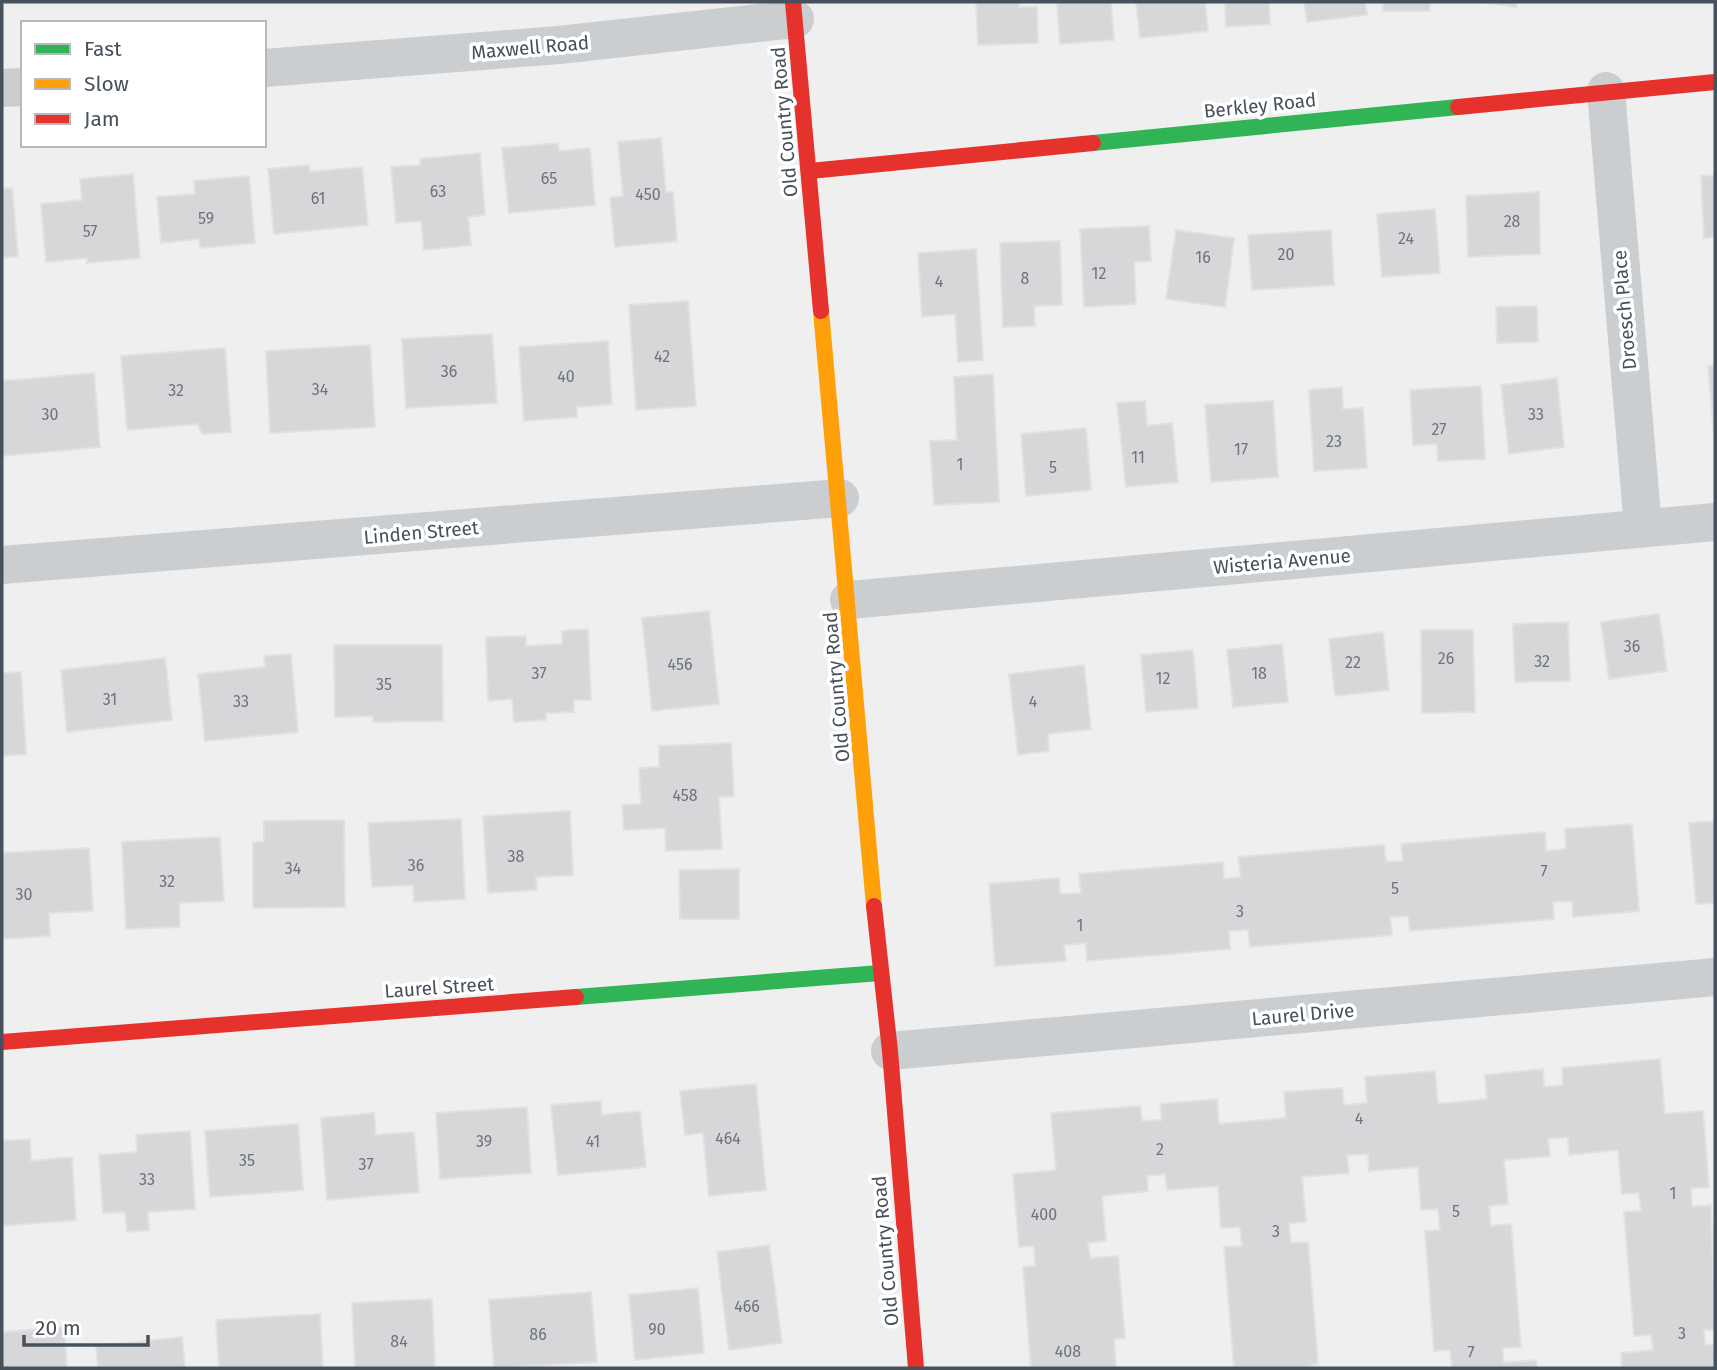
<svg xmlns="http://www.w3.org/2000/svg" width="1717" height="1370" viewBox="0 0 1717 1370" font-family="'Fira Sans',sans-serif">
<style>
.building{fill:#d7d7d9;stroke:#e1e1e2;stroke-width:2}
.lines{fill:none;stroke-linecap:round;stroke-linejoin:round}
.street{stroke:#cbced0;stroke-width:38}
.fast{stroke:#30b455;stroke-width:16}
.slow{stroke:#ff9f0a;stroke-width:16}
.jam{stroke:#e5322d;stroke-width:16}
.labels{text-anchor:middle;stroke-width:7;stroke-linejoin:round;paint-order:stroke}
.number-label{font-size:16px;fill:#6c747c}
.street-label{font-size:19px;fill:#46515c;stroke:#fff}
</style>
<rect width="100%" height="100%" fill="#f0efef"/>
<g class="building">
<polygon points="976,2 1019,2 1019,7 1037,7 1038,43 978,45"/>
<polygon points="1057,2 1111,2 1114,40 1060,44"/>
<polygon points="1136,2 1205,2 1208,31 1140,38"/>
<polygon points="1225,2 1269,2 1270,24 1226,27"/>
<polygon points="1304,2 1365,2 1367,15 1307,22"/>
<rect x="1383" y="2" width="47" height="9"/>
<polygon points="1482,2 1517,2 1516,7"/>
<polygon points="661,138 666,192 673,192 677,241 615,247 610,198 623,196 618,142"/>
<polygon points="558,143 559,151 590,148 595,205 509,213 502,148"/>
<polygon points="480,153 485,215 468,217 471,245 424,250 421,221 396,223 391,167 420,165 420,159"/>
<polygon points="309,165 310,172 362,167 368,225 274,234 268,169"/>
<polygon points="133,174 140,258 87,263 87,258 46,262 41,204 82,200 80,179"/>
<polygon points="1715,175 1715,237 1704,238 1701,176"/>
<polygon points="249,176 255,243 200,248 199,239 161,243 157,197 195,194 194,181"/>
<polygon points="12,188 18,256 2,258 2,189"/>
<polygon points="1539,192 1540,254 1468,257 1466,196"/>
<polygon points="1435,209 1440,273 1382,277 1377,214"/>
<polygon points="1149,226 1151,261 1134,262 1136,304 1084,307 1080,229"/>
<polygon points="1176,230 1234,238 1225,307 1166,299"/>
<polygon points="1331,230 1334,285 1252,290 1248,235"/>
<polygon points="1060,241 1062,305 1034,306 1035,326 1003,327 1000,243"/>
<polygon points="976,249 983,360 958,362 955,314 922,317 918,253"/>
<polygon points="688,301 696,406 636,410 629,305"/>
<polygon points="1537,306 1538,342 1497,343 1496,307"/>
<polygon points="492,334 497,403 406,408 402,339"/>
<polygon points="608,341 612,404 577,407 577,417 524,421 519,347"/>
<polygon points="370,345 375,427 270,433 266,351"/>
<polygon points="225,348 231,432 202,434 198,424 127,430 121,356"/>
<polygon points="1715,365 1715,436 1714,436 1708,366"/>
<polygon points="94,373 100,447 2,456 2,381"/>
<polygon points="993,374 999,502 934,505 930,441 957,440 954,377"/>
<polygon points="1557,378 1564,447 1509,454 1501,385"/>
<polygon points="1481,386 1485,459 1438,461 1437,444 1413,445 1410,390"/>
<polygon points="1342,387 1343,409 1363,408 1367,468 1314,471 1309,390"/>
<polygon points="1145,401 1147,426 1172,423 1178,482 1126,487 1117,403"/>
<polygon points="1273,401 1278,477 1211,482 1205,405"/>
<polygon points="1086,428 1091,490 1026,496 1021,434"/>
<polygon points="709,611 719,704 652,711 642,618"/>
<polygon points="1659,614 1667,671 1609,679 1601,622"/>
<polygon points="1568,622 1570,681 1515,682 1513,624"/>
<polygon points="588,629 591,700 574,700 574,712 546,713 546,720 514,722 512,699 488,701 486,637 526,636 526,646 562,644 562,631"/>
<polygon points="1421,630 1473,630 1475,712 1422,713"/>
<polygon points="1383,632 1389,690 1335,696 1329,639"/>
<polygon points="1282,644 1288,702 1233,707 1227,650"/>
<polygon points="334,645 442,645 443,721 373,722 373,716 335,717"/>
<polygon points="1193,650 1198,708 1146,712 1141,655"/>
<polygon points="291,654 298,732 205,741 198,674 265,667 264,656"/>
<polygon points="165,658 172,720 67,732 61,670"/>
<polygon points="1084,665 1091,729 1048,734 1049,751 1018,755 1009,674"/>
<polygon points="21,672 26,754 2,756 2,673"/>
<polygon points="731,743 734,796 719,797 722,849 666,851 665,828 624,830 622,805 641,804 639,768 659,767 659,746"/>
<polygon points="570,811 573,875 536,877 537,890 488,893 483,816"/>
<polygon points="461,819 465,899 414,902 413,885 372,887 368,823"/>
<polygon points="344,820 345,907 253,908 253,842 264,842 264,821"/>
<polygon points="1715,821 1715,903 1696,904 1689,823"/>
<polygon points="1632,824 1639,911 1573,917 1572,901 1553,902 1554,919 1410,931 1408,916 1390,917 1392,935 1250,947 1248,930 1229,931 1230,949 1087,961 1086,943 1064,945 1066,961 995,966 989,884 1059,878 1060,894 1081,893 1079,874 1223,862 1224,879 1241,877 1238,857 1384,845 1386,862 1403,861 1401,844 1545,832 1546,851 1566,849 1565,829"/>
<polygon points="220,837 224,901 179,903 180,927 126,929 122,842"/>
<polygon points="89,848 93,911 49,913 50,936 2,939 2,853"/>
<polygon points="739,869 739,919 680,919 679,870"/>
<polygon points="1660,1059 1665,1114 1703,1111 1709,1187 1691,1188 1692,1207 1711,1205 1715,1330 1704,1330 1705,1345 1715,1344 1715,1368 1622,1368 1621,1353 1653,1350 1651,1335 1634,1336 1624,1212 1641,1211 1639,1193 1622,1194 1618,1150 1569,1155 1568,1137 1548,1139 1550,1156 1504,1160 1508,1204 1489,1206 1491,1226 1511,1224 1521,1347 1502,1348 1504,1363 1536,1360 1537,1368 1446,1368 1452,1368 1450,1350 1434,1351 1425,1231 1440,1230 1438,1209 1421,1210 1418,1167 1369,1171 1368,1154 1347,1155 1349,1173 1302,1177 1306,1222 1289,1223 1291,1243 1308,1242 1318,1364 1302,1368 1234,1368 1224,1247 1242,1246 1240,1227 1221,1228 1218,1186 1167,1190 1165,1174 1147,1176 1148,1191 1102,1196 1106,1241 1088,1243 1090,1258 1118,1256 1125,1338 1114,1339 1116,1368 1031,1368 1023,1267 1035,1266 1034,1246 1019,1247 1013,1174 1056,1170 1051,1113 1140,1106 1142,1121 1162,1120 1160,1104 1217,1099 1219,1124 1286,1118 1284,1092 1342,1088 1344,1105 1367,1103 1365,1077 1435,1071 1438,1104 1487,1099 1485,1075 1543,1069 1544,1087 1563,1085 1562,1068"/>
<polygon points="756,1084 766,1190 709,1196 703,1133 685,1135 680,1091"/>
<polygon points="601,1101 602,1115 640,1111 646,1167 558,1175 551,1105"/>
<polygon points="527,1107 531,1173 440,1179 436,1113"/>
<polygon points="374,1113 376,1135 414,1132 419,1192 327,1200 321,1118"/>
<polygon points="298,1124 303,1190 210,1197 205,1131"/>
<polygon points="190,1131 195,1209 148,1212 149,1230 127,1232 125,1212 103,1213 99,1155 137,1152 136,1135"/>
<polygon points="30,1139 31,1161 72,1157 76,1220 2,1226 2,1141"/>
<polygon points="769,1245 782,1343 729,1350 717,1252"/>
<polygon points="698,1288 704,1353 635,1360 629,1295"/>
<polygon points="591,1292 597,1362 494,1368 489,1300"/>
<polygon points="432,1299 435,1367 355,1368 352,1303"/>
<polygon points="320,1314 323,1368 219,1368 216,1320"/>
<polygon points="64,1327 67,1368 2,1368 2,1332"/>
<polygon points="182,1337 185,1368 98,1368 96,1346"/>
</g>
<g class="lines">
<g class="street">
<polyline points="264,68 559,45 795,19"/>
<polyline points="2,88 23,87"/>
<polyline points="1606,91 1643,528"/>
<polyline points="2,565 840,498"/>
<polyline points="849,600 1715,522"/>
<polyline points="890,1051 1715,977"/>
</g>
<g class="fast">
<polyline points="1093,143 1458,107"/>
<polyline points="576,997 880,973"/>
</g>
<polyline class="slow" points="821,311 874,906"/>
<g class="jam">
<polyline points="793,2 821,311"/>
<polyline points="1458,107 1715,82"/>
<polyline points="810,171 1093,143"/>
<polyline points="874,906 890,1051 916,1368"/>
<polyline points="2,1042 576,997"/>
</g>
</g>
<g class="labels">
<g class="number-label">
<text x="549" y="184">65</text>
<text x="438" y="197">63</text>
<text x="648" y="200">450</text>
<text x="318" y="204">61</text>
<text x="206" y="224">59</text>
<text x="1512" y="227">28</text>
<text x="90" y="237">57</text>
<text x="1406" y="244">24</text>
<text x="1286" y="260">20</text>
<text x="1203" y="263">16</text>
<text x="1099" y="279">12</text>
<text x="1025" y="284">8</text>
<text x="939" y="287">4</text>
<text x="662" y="362">42</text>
<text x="449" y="377">36</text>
<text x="566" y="382">40</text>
<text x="320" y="395">34</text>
<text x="176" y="396">32</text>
<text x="50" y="420">30</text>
<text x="1536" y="420">33</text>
<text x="1439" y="435">27</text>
<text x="1334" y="447">23</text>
<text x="1241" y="455">17</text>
<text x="1138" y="463">11</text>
<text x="960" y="470">1</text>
<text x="1053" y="473">5</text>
<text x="1632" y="652">36</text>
<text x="1446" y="664">26</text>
<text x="1542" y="667">32</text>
<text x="1353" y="668">22</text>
<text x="680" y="670">456</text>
<text x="539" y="679">37</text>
<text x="1259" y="679">18</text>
<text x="1163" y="684">12</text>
<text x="384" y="690">35</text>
<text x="110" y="705">31</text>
<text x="241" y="707">33</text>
<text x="1033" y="707">4</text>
<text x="685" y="801">458</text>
<text x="516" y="862">38</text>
<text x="416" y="871">36</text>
<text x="293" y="874">34</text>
<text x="1544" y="877">7</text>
<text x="167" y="887">32</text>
<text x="1395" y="894">5</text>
<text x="24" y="900">30</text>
<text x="1240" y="917">3</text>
<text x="1080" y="931">1</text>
<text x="1359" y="1124">4</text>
<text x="728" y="1144">464</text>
<text x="484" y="1147">39</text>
<text x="593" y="1147">41</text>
<text x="1160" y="1155">2</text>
<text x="247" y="1166">35</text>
<text x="366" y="1170">37</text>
<text x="147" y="1185">33</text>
<text x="1673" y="1199">1</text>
<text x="1456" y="1217">5</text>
<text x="1044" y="1220">400</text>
<text x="1276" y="1237">3</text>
<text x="747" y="1312">466</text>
<text x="657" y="1335">90</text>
<text x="1682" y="1339">3</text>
<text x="538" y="1340">86</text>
<text x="399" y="1347">84</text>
<text x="1068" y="1357">408</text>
<text x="1471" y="1358">7</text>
</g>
<g class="street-label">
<text transform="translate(530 47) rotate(-5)" y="7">Maxwell Road</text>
<text transform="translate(1260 105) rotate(-6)" y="7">Berkley Road</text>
<text transform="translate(784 122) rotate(-95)" y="7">Old Country Road</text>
<text transform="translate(1624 310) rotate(-95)" y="7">Droesch Place</text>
<text transform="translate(421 532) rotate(-5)" y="7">Linden Street</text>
<text transform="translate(1282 561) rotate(-5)" y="7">Wisteria Avenue</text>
<text transform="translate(836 687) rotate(-95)" y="7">Old Country Road</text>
<text transform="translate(439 987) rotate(-4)" y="7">Laurel Street</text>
<text transform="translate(1303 1014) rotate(-5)" y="7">Laurel Drive</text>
<text transform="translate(885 1251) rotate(-95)" y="7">Old Country Road</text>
</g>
</g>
<rect width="1717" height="1370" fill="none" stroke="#46515c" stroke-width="7"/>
<rect x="21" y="21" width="245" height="126" fill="#ffffff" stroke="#b5b9be" stroke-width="2"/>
<rect x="35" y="44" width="35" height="10" fill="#30b455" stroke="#b5b9be" stroke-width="2"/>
<text x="84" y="56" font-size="21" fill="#46515c">Fast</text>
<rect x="35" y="79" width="35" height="10" fill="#ff9f0a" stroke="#b5b9be" stroke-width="2"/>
<text x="84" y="91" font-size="21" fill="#46515c">Slow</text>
<rect x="35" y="114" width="35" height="10" fill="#e5322d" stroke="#b5b9be" stroke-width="2"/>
<text x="84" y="126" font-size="21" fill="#46515c">Jam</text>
<path d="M24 1335v10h124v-10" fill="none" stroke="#46515c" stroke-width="3.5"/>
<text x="35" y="1335" font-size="21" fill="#46515c" stroke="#ffffff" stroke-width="5" paint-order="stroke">20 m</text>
</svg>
